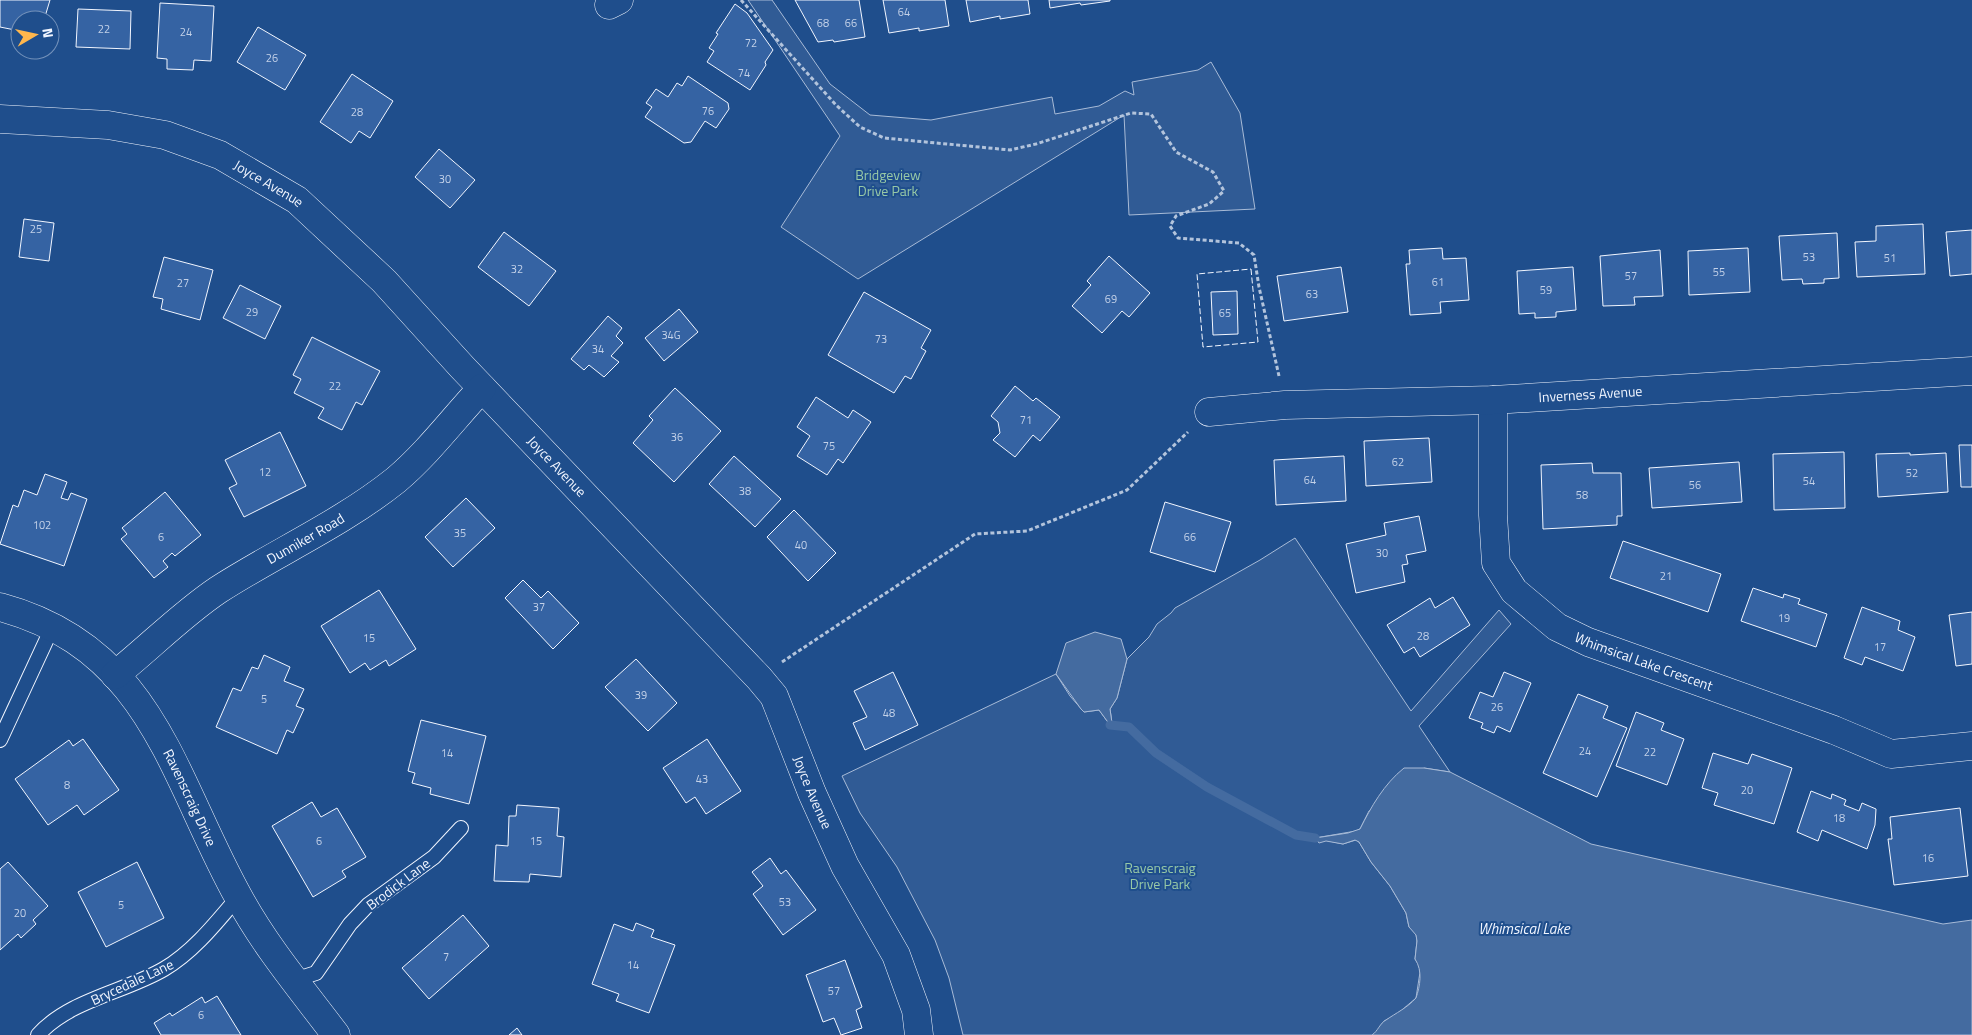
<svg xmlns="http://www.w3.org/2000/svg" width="1972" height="1035" viewBox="0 0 1972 1035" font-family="'Titillium Web',sans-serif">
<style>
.built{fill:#305b95;stroke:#a8bbd7}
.water{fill:#446ba0;stroke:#a8bbd7}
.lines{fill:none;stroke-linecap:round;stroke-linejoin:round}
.stream{stroke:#446ba0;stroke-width:9}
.building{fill:#3563a3;stroke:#f2f6ff}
.service-casing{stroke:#f2f6ff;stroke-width:16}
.minor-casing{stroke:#f2f6ff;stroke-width:29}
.path{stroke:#b3c4dc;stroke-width:3;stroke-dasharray:4 2.5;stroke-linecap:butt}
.service{stroke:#1f4e8c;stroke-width:14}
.minor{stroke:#1f4e8c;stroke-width:28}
.fence{stroke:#f2f6ff;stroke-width:1;stroke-dasharray:6 2.5;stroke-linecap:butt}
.labels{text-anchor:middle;stroke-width:4;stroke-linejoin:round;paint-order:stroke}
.number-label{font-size:11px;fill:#c3d1e8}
.park-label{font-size:14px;fill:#97c8a6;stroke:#1f4e8c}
.street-label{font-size:14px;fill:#f2f6ff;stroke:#1f4e8c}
.water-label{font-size:15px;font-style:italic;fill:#f2f6ff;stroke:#1f4e8c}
</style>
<rect width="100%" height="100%" fill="#1f4e8c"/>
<g class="built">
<polygon points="748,0 772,0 830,84 870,115 931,120 1052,97 1055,114 1099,106 1125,91 1134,95 1132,82 1198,70 1211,62 1240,113 1255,209 1129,215 1124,115 858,279 781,227 840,136"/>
<polygon points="1295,538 1411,711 1499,610 1511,624 1419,726 1450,772 1424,768 1369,811 1360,829 1356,831 1315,838 1343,844 1356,840 1359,842 1371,862 1390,886 1406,913 1409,927 1416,934 1417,941 1415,959 1419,965 1420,972 1416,998 1396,1015 1384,1021 1377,1032 1372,1035 963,1035 949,978 935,940 897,867 860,813 842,776 1056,674 1070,696 1084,712 1099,710 1110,725 1112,723 1110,709 1117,698 1127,659 1149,637 1157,624 1171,613 1175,608 1260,560"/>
</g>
<g class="water">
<polygon points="1095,632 1121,639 1127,659 1117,698 1110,709 1112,723 1110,725 1099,710 1084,712 1081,709 1056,674 1066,643"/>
<path d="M1404,768H1424L1450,772L1591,844L1943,924L1972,920V1035H1372C1378,1031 1380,1023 1386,1020C1396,1013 1407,1008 1416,998C1420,986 1423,971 1415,959L1417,941L1416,935L1409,927L1406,913L1390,886L1371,862L1359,842L1355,840L1343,844L1326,841L1319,843L1315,838L1348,833L1360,829C1371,807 1384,784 1404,768Z"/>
</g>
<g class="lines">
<polyline class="stream" points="1110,725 1129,727 1156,753 1207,787 1296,835 1315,838"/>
</g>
<g class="building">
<polygon points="0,0 50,0 44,20 20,20 20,23 17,23 15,30 0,27"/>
<polygon points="795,0 859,0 865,37 834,42 833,40 818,42"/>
<polygon points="883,0 945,0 949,26 919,31 919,28 889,33"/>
<polygon points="966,0 1028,0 1030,14 1000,19 1000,16 970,22"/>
<polygon points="1049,0 1110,0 1110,1 1081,5 1080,3 1050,8"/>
<polygon points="160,3 214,6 211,61 194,60 193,70 167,69 167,59 157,58"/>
<polygon points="735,4 747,13 773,50 765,62 766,65 750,90 707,62 714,51 709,48 718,34 716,33"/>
<polygon points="78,9 131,11 130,49 76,47"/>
<polygon points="258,27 306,55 285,90 237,62"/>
<polygon points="352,74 393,101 370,138 359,131 351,143 320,122"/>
<polygon points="688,76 728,103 729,109 716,128 705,121 691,142 684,143 645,117 652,107 646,103 656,89 668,97 677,83 682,86"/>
<polygon points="439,149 475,180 450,208 415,177"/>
<polygon points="24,219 54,223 49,261 19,257"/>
<polygon points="1923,224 1925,274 1857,277 1855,242 1876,241 1876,226"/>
<polygon points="1972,230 1972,274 1950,276 1946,232"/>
<polygon points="504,232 556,271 529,306 478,267"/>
<polygon points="1837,233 1839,278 1824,279 1824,283 1803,284 1802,279 1782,280 1779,236"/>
<polygon points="1442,248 1443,259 1466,258 1469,300 1440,302 1441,313 1410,315 1406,264 1410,264 1409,250"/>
<polygon points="1748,248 1750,292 1689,295 1688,251"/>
<polygon points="1660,250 1663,296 1634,297 1635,305 1603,306 1600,256"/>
<polygon points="1109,256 1150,293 1129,317 1122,311 1102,333 1072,306 1091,285 1087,281"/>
<polygon points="164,257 213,270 200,320 161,309 163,299 153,297"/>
<polygon points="1341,267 1348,312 1284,321 1277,276"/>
<polygon points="1573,267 1576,310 1556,312 1556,317 1535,318 1535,313 1519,314 1517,271"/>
<polygon points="240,285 281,306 265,339 223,318"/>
<polygon points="1237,291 1238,334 1213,335 1211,292"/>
<polygon points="864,292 931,330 921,348 926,351 911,379 905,376 894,393 828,355"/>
<polygon points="679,309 698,332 664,361 645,338"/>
<polygon points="608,316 622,328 616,336 623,343 611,356 619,362 604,377 589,365 584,370 571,359"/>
<polygon points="312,337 380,371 362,405 356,402 342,430 318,418 324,408 294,393 301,379 293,375"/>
<polygon points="1015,386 1033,401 1036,398 1060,417 1040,441 1033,435 1015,457 993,440 1000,433 998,422 991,416"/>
<polygon points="675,388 721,431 674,482 633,443 653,420 649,416"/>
<polygon points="816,397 848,418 853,410 871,422 843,463 838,459 827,475 797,456 810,436 797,427"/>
<polygon points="280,432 306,486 244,517 229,488 237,484 225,460"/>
<polygon points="1429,438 1432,482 1366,486 1364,441"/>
<polygon points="1959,445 1972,445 1972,487 1961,487"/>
<polygon points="1844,452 1845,508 1774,510 1773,454"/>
<polygon points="1910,453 1910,455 1946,453 1948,492 1878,497 1876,454"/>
<polygon points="734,456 781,499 755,527 709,484"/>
<polygon points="1344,456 1346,501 1276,505 1274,460"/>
<polygon points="1739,462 1742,502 1652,508 1649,468"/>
<polygon points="1592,463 1593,473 1621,473 1622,516 1617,516 1617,525 1543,529 1541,465"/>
<polygon points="45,474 67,482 61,498 68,500 71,493 87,499 64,566 0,544 13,505 18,507 24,490 37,495"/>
<polygon points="165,492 201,535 175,556 172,553 163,561 168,567 154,578 121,539 127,534 122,528"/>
<polygon points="466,498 495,528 453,567 425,537"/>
<polygon points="1165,502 1231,522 1215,572 1150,552"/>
<polygon points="794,510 836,553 808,581 767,537"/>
<polygon points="1419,516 1426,551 1406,555 1408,564 1402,565 1405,582 1356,593 1346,544 1386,535 1384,523"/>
<polygon points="1623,541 1721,574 1708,612 1610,578"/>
<polygon points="523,580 541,598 548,591 579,623 553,649 505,598"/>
<polygon points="1753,588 1783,598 1784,594 1800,599 1798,604 1827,614 1816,647 1741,621"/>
<polygon points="379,590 416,649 389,666 386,660 370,670 365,663 350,673 321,626"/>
<polygon points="1453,597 1470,625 1420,657 1414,647 1404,653 1387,625 1430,598 1435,608"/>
<polygon points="1862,607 1900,621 1898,630 1915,637 1903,671 1865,657 1862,665 1844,658"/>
<polygon points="1972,612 1972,664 1956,666 1949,615"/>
<polygon points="264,655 290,667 284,681 304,689 296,706 304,709 293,733 287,730 277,754 216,727 233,688 241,691 252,667 258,669"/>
<polygon points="636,659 677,703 648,731 605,687"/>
<polygon points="893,672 918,725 865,750 853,723 867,717 854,691"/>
<polygon points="1504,672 1531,683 1510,732 1497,726 1494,733 1481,728 1483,723 1469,718 1480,692 1493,697"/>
<polygon points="1578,694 1608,706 1603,718 1627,728 1597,797 1543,773"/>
<polygon points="1636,712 1664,723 1661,730 1684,739 1667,785 1616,766"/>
<polygon points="421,720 486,736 469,804 430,794 431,788 412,783 415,773 408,771"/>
<polygon points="83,739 119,790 84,815 77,805 48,825 15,779 69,740 73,746"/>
<polygon points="707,739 741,791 706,814 695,797 686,803 663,768"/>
<polygon points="1713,753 1748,764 1752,754 1792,768 1774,824 1714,805 1718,793 1702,788"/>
<polygon points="1811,791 1831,799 1832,794 1846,800 1844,805 1859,811 1862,803 1876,809 1875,825 1867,849 1822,830 1818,841 1797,832"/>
<polygon points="312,802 321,817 337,808 366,857 342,871 346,877 313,897 272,826"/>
<polygon points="517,805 559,808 557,836 564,837 561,877 530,874 529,882 494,881 496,845 508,846 509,816 516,816"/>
<polygon points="1960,808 1968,876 1894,885 1888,839 1892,839 1890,817"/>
<polygon points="770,858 781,874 786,870 816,910 783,935 753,894 763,886 752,872"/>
<polygon points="8,862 48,906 33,920 36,924 21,938 18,934 0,950 0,869"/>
<polygon points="137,862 164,918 106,947 78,892"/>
<polygon points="463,915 489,946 429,999 402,968"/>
<polygon points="636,923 654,930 651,937 675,945 649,1013 616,1001 619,994 592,984 614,924 633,931"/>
<polygon points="845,960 862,1007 856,1010 862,1028 841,1035 834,1018 823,1022 806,975"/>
<polygon points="217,996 241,1035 161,1035 154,1023 170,1013 172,1016 202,997 205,1003"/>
<polygon points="517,1028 522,1035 509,1035"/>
</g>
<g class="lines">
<g class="service-casing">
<g id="service">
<polyline points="0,740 52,628"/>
<polyline points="294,980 316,973 350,924 368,905 434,857 461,828"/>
<path d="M38,1035C69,1000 125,992 164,969C193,952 216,923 238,897"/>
</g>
</g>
<g class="minor-casing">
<g id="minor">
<polyline points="609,5 619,0"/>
<path id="s1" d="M0,119L108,125L165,135L220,155L297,200L384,281L462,367L759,678L774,696L812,793L845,866L896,955L916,1010L919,1035"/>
<path id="s2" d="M1493,400V515L1496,563L1514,591L1557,627L1588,642L1834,730L1891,754L1972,746"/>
<path id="s3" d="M1209,412L1285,405L1493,400L1972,371"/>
<path id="s4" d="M0,607C152,648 172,777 238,896C265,946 302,990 336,1035"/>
<path id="s5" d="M115,675C150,647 181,615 218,590C277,552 341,524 396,480C428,453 453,419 482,388"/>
</g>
</g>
<g class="path">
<polyline points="741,0 836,105 860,127 884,138 1010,150 1036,144 1131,113 1151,114 1176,152 1213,172 1224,191 1209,204 1176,216 1170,226 1178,238 1239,243 1254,255 1259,287 1279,376"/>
<polyline points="782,662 975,534 1027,531 1127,490 1188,432"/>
</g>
<use href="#service" class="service"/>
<use href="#minor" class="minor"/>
<polygon class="fence" points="1251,269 1258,342 1203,347 1197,274"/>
</g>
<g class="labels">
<g class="number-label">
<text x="904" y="16">64</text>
<text x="823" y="27">68</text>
<text x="851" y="27">66</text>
<text x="104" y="33">22</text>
<text x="186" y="36">24</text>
<text x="751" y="47">72</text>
<text x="272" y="62">26</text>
<text x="744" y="77">74</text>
<text x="708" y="115">76</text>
<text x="357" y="116">28</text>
<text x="445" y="183">30</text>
<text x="36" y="233">25</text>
<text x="1809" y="261">53</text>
<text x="1890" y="262">51</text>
<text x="517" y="273">32</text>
<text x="1719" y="276">55</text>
<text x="1631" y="280">57</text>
<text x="1438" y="286">61</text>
<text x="183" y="287">27</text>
<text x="1546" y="294">59</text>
<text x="1312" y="298">63</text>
<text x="1111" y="303">69</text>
<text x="252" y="316">29</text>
<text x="1225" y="317">65</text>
<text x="671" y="339">34G</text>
<text x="881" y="343">73</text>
<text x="598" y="353">34</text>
<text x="335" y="390">22</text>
<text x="1026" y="424">71</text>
<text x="677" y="441">36</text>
<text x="829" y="450">75</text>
<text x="1398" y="466">62</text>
<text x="265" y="476">12</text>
<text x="1912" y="477">52</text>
<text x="1310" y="484">64</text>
<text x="1809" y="485">54</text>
<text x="1695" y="489">56</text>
<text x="745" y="495">38</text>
<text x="1582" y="499">58</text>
<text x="42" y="529">102</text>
<text x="460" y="537">35</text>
<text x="161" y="541">6</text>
<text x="1190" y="541">66</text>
<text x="801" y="549">40</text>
<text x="1382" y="557">30</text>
<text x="1666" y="580">21</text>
<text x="539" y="611">37</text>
<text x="1784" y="622">19</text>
<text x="1423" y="640">28</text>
<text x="369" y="642">15</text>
<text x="1880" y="651">17</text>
<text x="641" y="699">39</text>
<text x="264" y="703">5</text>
<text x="1497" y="711">26</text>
<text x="889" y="717">48</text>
<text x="1585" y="755">24</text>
<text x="1650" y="756">22</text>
<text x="447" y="757">14</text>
<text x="702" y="783">43</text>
<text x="67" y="789">8</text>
<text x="1747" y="794">20</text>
<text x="1839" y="822">18</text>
<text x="319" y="845">6</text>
<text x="536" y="845">15</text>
<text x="1928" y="862">16</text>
<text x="785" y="906">53</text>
<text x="121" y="909">5</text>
<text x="20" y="917">20</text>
<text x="446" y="961">7</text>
<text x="633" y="969">14</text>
<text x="834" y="995">57</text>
<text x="201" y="1019">6</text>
</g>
<g class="park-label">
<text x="888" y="180">Bridgeview<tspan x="888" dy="16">Drive Park</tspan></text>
<text x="1160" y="873">Ravenscraig<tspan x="1160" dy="16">Drive Park</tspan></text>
</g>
<g class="street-label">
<text dy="5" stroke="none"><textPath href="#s1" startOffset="281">Joyce Avenue</textPath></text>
<text dy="5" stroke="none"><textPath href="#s3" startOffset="382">Inverness Avenue</textPath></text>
<text dy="5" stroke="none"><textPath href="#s1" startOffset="686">Joyce Avenue</textPath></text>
<text dy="5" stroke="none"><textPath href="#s5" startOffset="235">Dunniker Road</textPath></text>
<text dy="5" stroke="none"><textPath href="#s2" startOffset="346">Whimsical Lake Crescent</textPath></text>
<text dy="5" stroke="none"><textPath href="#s1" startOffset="1106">Joyce Avenue</textPath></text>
<text dy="5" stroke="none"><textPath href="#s4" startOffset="280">Ravenscraig Drive</textPath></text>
<text transform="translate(398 884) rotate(-37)" y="5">Brodick Lane</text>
<text transform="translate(132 982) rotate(-25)" y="5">Brycedale Lane</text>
</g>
<g class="water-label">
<text x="1524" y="934">Whimsical Lake</text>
</g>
</g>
<g transform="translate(35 35) rotate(81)"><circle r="24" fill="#1f4e8c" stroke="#7391ba"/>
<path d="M0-4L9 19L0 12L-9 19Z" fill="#ffb74d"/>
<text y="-8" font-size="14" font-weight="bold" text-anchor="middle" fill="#f2f6ff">N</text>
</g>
</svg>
